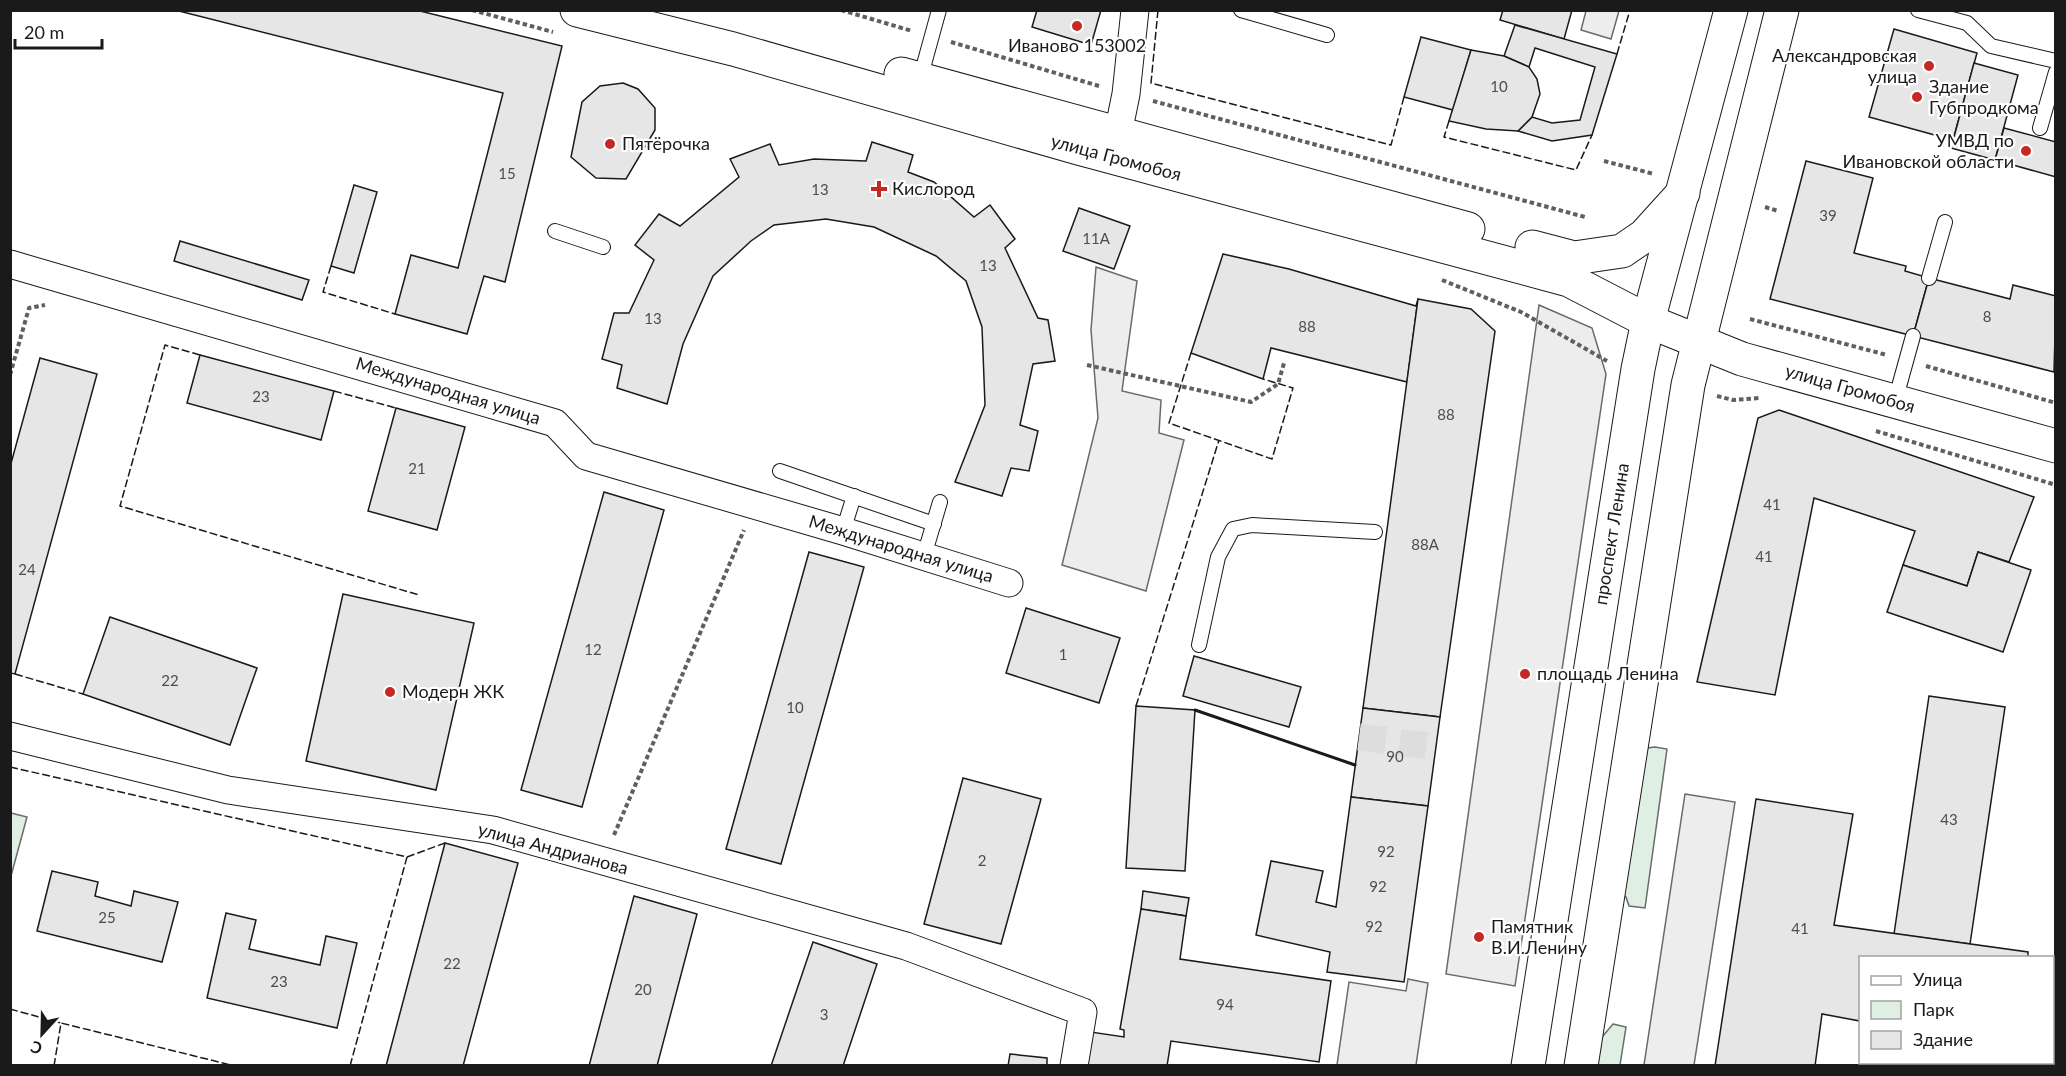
<svg xmlns="http://www.w3.org/2000/svg" width="2066" height="1076" viewBox="0 0 2066 1076" font-family="Lato,sans-serif">
<style>
.green{fill:#e0efe3;stroke:#6a6a6a;stroke-width:1.5}
.parking{fill:#ededed;stroke:#6a6a6a;stroke-width:1.5}
.building{fill:#e6e6e6;stroke:#1a1a1a;stroke-width:1.5}
.lines{fill:none;stroke-linecap:round;stroke-linejoin:round}
.street-tunnel{stroke:#ddd;stroke-width:27;stroke-dasharray:27 14;stroke-linecap:butt}
.lane-casing{stroke:#1a1a1a;stroke-width:16}
.street-casing{stroke:#1a1a1a;stroke-width:29}
.secondary-casing{stroke:#1a1a1a;stroke-width:35}
.highway-casing{stroke:#1a1a1a;stroke-width:35}
.path{stroke:#5f5f5f;stroke-width:4;stroke-dasharray:4.5 3;stroke-linecap:butt}
.lane{stroke:#fff;stroke-width:14}
.street{stroke:#fff;stroke-width:27}
.secondary{stroke:#fff;stroke-width:33}
.highway{stroke:#fff;stroke-width:33}
.fence{stroke:#1a1a1a;stroke-width:1.5;stroke-dasharray:8 3;stroke-linecap:butt}
.wall{stroke:#1a1a1a;stroke-width:3}
.poi-dot{fill:#c62828;stroke:#fff;stroke-width:2}
.labels{text-anchor:middle;stroke-width:4.5;stroke-linejoin:round;paint-order:stroke}
.number-label{font-size:15px;fill:#4d4d4d}
.poi-label{font-size:18px;fill:#1a1a1a;stroke:#fff;text-anchor:start}
.street-label{font-size:18px;fill:#1a1a1a;stroke:#fff}
</style>
<rect width="100%" height="100%" fill="#fff"/>
<g class="green">
<polygon points="1655,747 1667,749 1645,908 1629,906 1626,897 1615,888 1647,748"/>
<polygon points="11,813 27,817 11,876 10,813"/>
<polygon points="1613,1024 1626,1027 1620,1065 1588,1066 1597,1043"/>
</g>
<g class="parking">
<polygon points="1586,11 1619,11 1611,39 1581,30"/>
<polygon points="1096,267 1137,281 1122,391 1161,400 1159,433 1184,440 1146,591 1062,565 1098,418 1091,330"/>
<polygon points="1539,305 1592,328 1606,374 1515,986 1446,974"/>
<polygon points="1685,794 1735,802 1694,1065 1644,1065"/>
<polygon points="1408,979 1428,983 1416,1065 1337,1065 1349,982 1406,991"/>
</g>
<g class="building">
<polygon points="175,10 416,10 562,46 505,282 484,276 467,334 395,314 411,255 458,268 503,93"/>
<polygon points="1037,10 1101,10 1091,45 1032,27"/>
<polygon points="1503,10 1572,10 1564,39 1500,20"/>
<polygon points="1515,25 1617,54 1592,135 1552,141 1518,131 1532,117 1552,123 1580,120 1595,67 1535,48 1529,67 1504,56"/>
<polygon points="1894,29 1977,53 1953,140 1869,117"/>
<polygon points="1421,37 1471,50 1453,110 1404,97"/>
<polygon points="1471,50 1504,56 1529,67 1537,79 1540,94 1532,117 1518,131 1486,129 1449,121"/>
<polygon points="1974,63 2018,75 1995,160 1951,148"/>
<polygon points="623,83 638,89 655,108 655,130 626,179 596,178 571,157 582,102 600,86"/>
<polygon points="2004,128 2056,142 2056,177 1995,160"/>
<polygon points="872,142 913,155 908,172 934,182 974,217 990,205 1015,239 1005,248 1038,318 1048,320 1055,361 1033,364 1020,425 1038,431 1029,471 1011,468 1002,496 955,482 985,405 982,327 966,281 936,256 874,227 826,219 774,225 751,241 713,276 683,344 667,404 617,388 622,365 602,359 614,313 629,313 654,260 635,245 659,214 680,226 739,177 730,159 770,144 779,165 814,159 866,161"/>
<polygon points="1806,161 1873,178 1854,253 1906,266 1905,271 1929,278 1913,336 1770,299"/>
<polygon points="354,185 377,192 354,273 331,266"/>
<polygon points="1079,208 1130,226 1114,269 1063,251"/>
<polygon points="180,241 309,280 302,300 174,261"/>
<polygon points="1223,254 1289,269 1416,306 1418,299 1407,382 1271,348 1263,379 1191,353"/>
<polygon points="1929,278 2010,299 2013,285 2056,296 2054,372 1913,336"/>
<polygon points="1418,299 1471,309 1495,331 1440,717 1363,708"/>
<polygon points="200,355 334,391 321,440 187,403"/>
<polygon points="40,358 97,374 15,674 10,673 10,467"/>
<polygon points="396,408 465,427 437,530 368,511"/>
<polygon points="1779,410 2034,497 2009,562 1978,552 1967,586 1903,565 1915,531 1814,498 1775,695 1697,682 1758,418"/>
<polygon points="604,492 664,510 582,807 521,790"/>
<polygon points="809,552 864,567 781,864 726,849"/>
<polygon points="1978,552 2031,570 2003,652 1887,612 1903,565 1967,586"/>
<polygon points="343,594 474,623 436,790 306,761"/>
<polygon points="1026,608 1120,638 1099,703 1006,673"/>
<polygon points="110,617 257,668 230,745 83,694"/>
<polygon points="1194,656 1301,687 1289,727 1183,696"/>
<polygon points="1929,696 2005,707 1970,944 1894,934"/>
<polygon points="1136,706 1195,710 1185,871 1126,868"/>
<polygon points="1363,708 1440,717 1428,806 1351,797"/>
<polygon points="963,778 1041,799 1001,944 924,924"/>
<polygon points="1351,797 1428,806 1404,982 1327,972 1330,952 1256,935 1271,861 1323,871 1316,902 1336,907"/>
<polygon points="1756,799 1853,814 1834,925 2028,952 2028,958 1860,958 1860,1021 1822,1014 1815,1066 1715,1066"/>
<polygon points="445,843 518,863 463,1066 386,1066"/>
<polygon points="52,871 98,882 95,896 131,906 134,891 178,902 162,962 37,931"/>
<polygon points="1143,891 1189,898 1186,916 1141,909"/>
<polygon points="634,896 697,914 657,1066 589,1066"/>
<polygon points="1141,909 1186,916 1180,959 1331,981 1319,1062 1171,1041 1167,1066 1086,1066 1091,1032 1124,1037 1124,1030 1120,1029"/>
<polygon points="226,913 256,920 249,949 320,965 326,936 357,943 337,1028 207,998"/>
<polygon points="813,942 877,964 843,1066 771,1066"/>
<polygon points="1010,1054 1047,1058 1047,1066 1008,1066"/>
</g>
<g class="lines">
<polyline class="street-tunnel" points="1359,737 1436,747"/>
<g class="lane-casing">
<g id="lane">
<polyline points="1241,10 1327,35"/>
<polyline points="1918,10 1967,23 1991,46 2056,61"/>
<polyline points="920,79 939,10"/>
<polyline points="2040,128 2056,72"/>
<polyline points="555,231 603,247"/>
<polyline points="1929,278 1945,222"/>
<polyline points="1895,401 1913,336"/>
<polyline points="780,471 934,524"/>
<polyline points="843,531 854,496"/>
<polyline points="924,556 940,502"/>
<polyline points="1199,645 1218,557 1233,529 1252,525 1375,532"/>
</g>
</g>
<g class="street-casing">
<g id="street">
<polyline points="1114,153 1126,94 1135,10"/>
<polyline points="10,264 555,423 586,456 843,531 1009,583"/>
<polyline points="10,736 228,790 493,830 906,946 1083,1012 1074,1066"/>
</g>
</g>
<g class="secondary-casing">
<g id="secondary">
<polyline points="577,10 733,49 1078,148 1569,280 1648,321 1742,359 2056,446"/>
<polyline points="901,74 1468,229"/>
<polyline points="1532,247 1574,258 1622,251 1644,236 1683,193"/>
</g>
</g>
<g class="highway-casing">
<g id="highway">
<polyline points="1528,1066 1638,369 1648,321 1731,10"/>
<polyline points="1581,1066 1688,385 1782,10"/>
</g>
</g>
<g class="path">
<polyline points="472,10 553,32"/>
<polyline points="841,10 912,31"/>
<polyline points="951,42 1099,86"/>
<polyline points="1153,101 1585,217"/>
<polyline points="1604,161 1654,174"/>
<polyline points="1765,207 1778,211"/>
<polyline points="1442,280 1521,312 1607,361"/>
<polyline points="1750,319 1887,355"/>
<polyline points="1087,365 1251,402 1278,384 1284,363"/>
<polyline points="1926,366 2056,403"/>
<polyline points="10,375 29,308 45,305"/>
<polyline points="1717,396 1733,400 1760,398"/>
<polyline points="1876,431 2056,485"/>
<polyline points="614,835 744,530"/>
</g>
<use href="#lane" class="lane"/>
<use href="#street" class="street"/>
<use href="#secondary" class="secondary"/>
<use href="#highway" class="highway"/>
<g class="fence">
<polyline points="1158,10 1151,83 1391,145 1404,97"/>
<polyline points="1617,54 1630,10"/>
<polyline points="1449,121 1444,137 1576,170 1592,135"/>
<polyline points="331,266 323,292 395,314"/>
<polyline points="1191,353 1169,423 1272,459 1293,388 1263,379"/>
<polyline points="200,355 165,345 120,506 419,595"/>
<polyline points="334,391 396,408"/>
<polyline points="15,674 83,694"/>
<polyline points="1136,706 1219,440"/>
<polyline points="10,767 407,857 445,843"/>
<polyline points="10,1009 61,1023"/>
<polyline points="54,1066 61,1023 235,1066"/>
<polyline points="350,1066 407,857"/>
</g>
<polyline class="wall" points="1195,710 1355,765"/>
</g>
<g class="poi-dot">
<circle cx="1077" cy="26" r="6"/>
<circle cx="1929" cy="66" r="6"/>
<circle cx="1917" cy="97" r="6"/>
<circle cx="610" cy="144" r="6"/>
<circle cx="2026" cy="151" r="6"/>
<path d="M876 180h6v6h6v6h-6v6h-6v-6h-6v-6h6z"/>
<circle cx="1525" cy="674" r="6"/>
<circle cx="390" cy="692" r="6"/>
<circle cx="1479" cy="937" r="6"/>
</g>
<g class="labels">
<g class="number-label">
<text x="1499" y="92">10</text>
<text x="507" y="179">15</text>
<text x="820" y="195">13</text>
<text x="1828" y="221">39</text>
<text x="1096" y="244">11А</text>
<text x="988" y="271">13</text>
<text x="1987" y="322">8</text>
<text x="653" y="324">13</text>
<text x="1307" y="332">88</text>
<text x="261" y="402">23</text>
<text x="1446" y="420">88</text>
<text x="417" y="474">21</text>
<text x="1772" y="510">41</text>
<text x="1425" y="550">88А</text>
<text x="1764" y="562">41</text>
<text x="27" y="575">24</text>
<text x="593" y="655">12</text>
<text x="1063" y="660">1</text>
<text x="170" y="686">22</text>
<text x="795" y="713">10</text>
<text x="1395" y="762">90</text>
<text x="1949" y="825">43</text>
<text x="1386" y="857">92</text>
<text x="982" y="866">2</text>
<text x="1378" y="892">92</text>
<text x="107" y="923">25</text>
<text x="1374" y="932">92</text>
<text x="1800" y="934">41</text>
<text x="452" y="969">22</text>
<text x="279" y="987">23</text>
<text x="643" y="995">20</text>
<text x="1225" y="1010">94</text>
<text x="824" y="1020">3</text>
</g>
<g class="poi-label">
<text x="1077" y="52" text-anchor="middle">Иваново 153002</text>
<text x="1917" y="62" text-anchor="end">Александровская<tspan x="1917" dy="21">улица</tspan></text>
<text x="1929" y="93">Здание<tspan x="1929" dy="21">Губпродкома</tspan></text>
<text x="2014" y="147" text-anchor="end">УМВД по<tspan x="2014" dy="21">Ивановской области</tspan></text>
<text x="622" y="150">Пятёрочка</text>
<text x="892" y="195">Кислород</text>
<text x="1537" y="680">площадь Ленина</text>
<text x="402" y="698">Модерн ЖК</text>
<text x="1491" y="933">Памятник<tspan x="1491" dy="21">В.И.Ленину</tspan></text>
</g>
<g class="street-label">
<text transform="translate(1116 158) rotate(15)" y="6">улица Громобоя</text>
<text transform="translate(1850 389) rotate(16)" y="6">улица Громобоя</text>
<text transform="translate(448 391) rotate(17)" y="6">Международная улица</text>
<text transform="translate(1612 534) rotate(-81)" y="6">проспект Ленина</text>
<text transform="translate(901 549) rotate(17)" y="6">Международная улица</text>
<text transform="translate(553 849) rotate(15)" y="6">улица Андрианова</text>
</g>
</g>
<rect width="2066" height="1076" fill="none" stroke="#1a1a1a" stroke-width="24"/>
<rect x="1859" y="956" width="195" height="108" fill="#ffffff" stroke="#a3a3a3" stroke-width="1.5"/>
<rect x="1871" y="976" width="30" height="9" fill="#ffffff" stroke="#a3a3a3" stroke-width="1.5"/>
<text x="1913" y="986" font-size="18" fill="#1a1a1a">Улица</text>
<rect x="1871" y="1001" width="30" height="18" fill="#e0efe3" stroke="#a3a3a3" stroke-width="1.5"/>
<text x="1913" y="1016" font-size="18" fill="#1a1a1a">Парк</text>
<rect x="1871" y="1031" width="30" height="18" fill="#e6e6e6" stroke="#a3a3a3" stroke-width="1.5"/>
<text x="1913" y="1046" font-size="18" fill="#1a1a1a">Здание</text>
<g transform="translate(42 1034) rotate(202)" stroke="#ffffff" stroke-width="4.5" paint-order="stroke">
<path d="M0-4.5L10 22L0 15L-10 22Z" fill="#1a1a1a"/>
<text y="-9" font-size="16" font-weight="bold" text-anchor="middle" fill="#1a1a1a">С</text>
</g>
<path d="M15 39v9h87v-9" fill="none" stroke="#1a1a1a" stroke-width="3"/>
<text x="24" y="39" font-size="18" fill="#1a1a1a" stroke="#ffffff" stroke-width="4.5" paint-order="stroke">20 m</text>
</svg>
